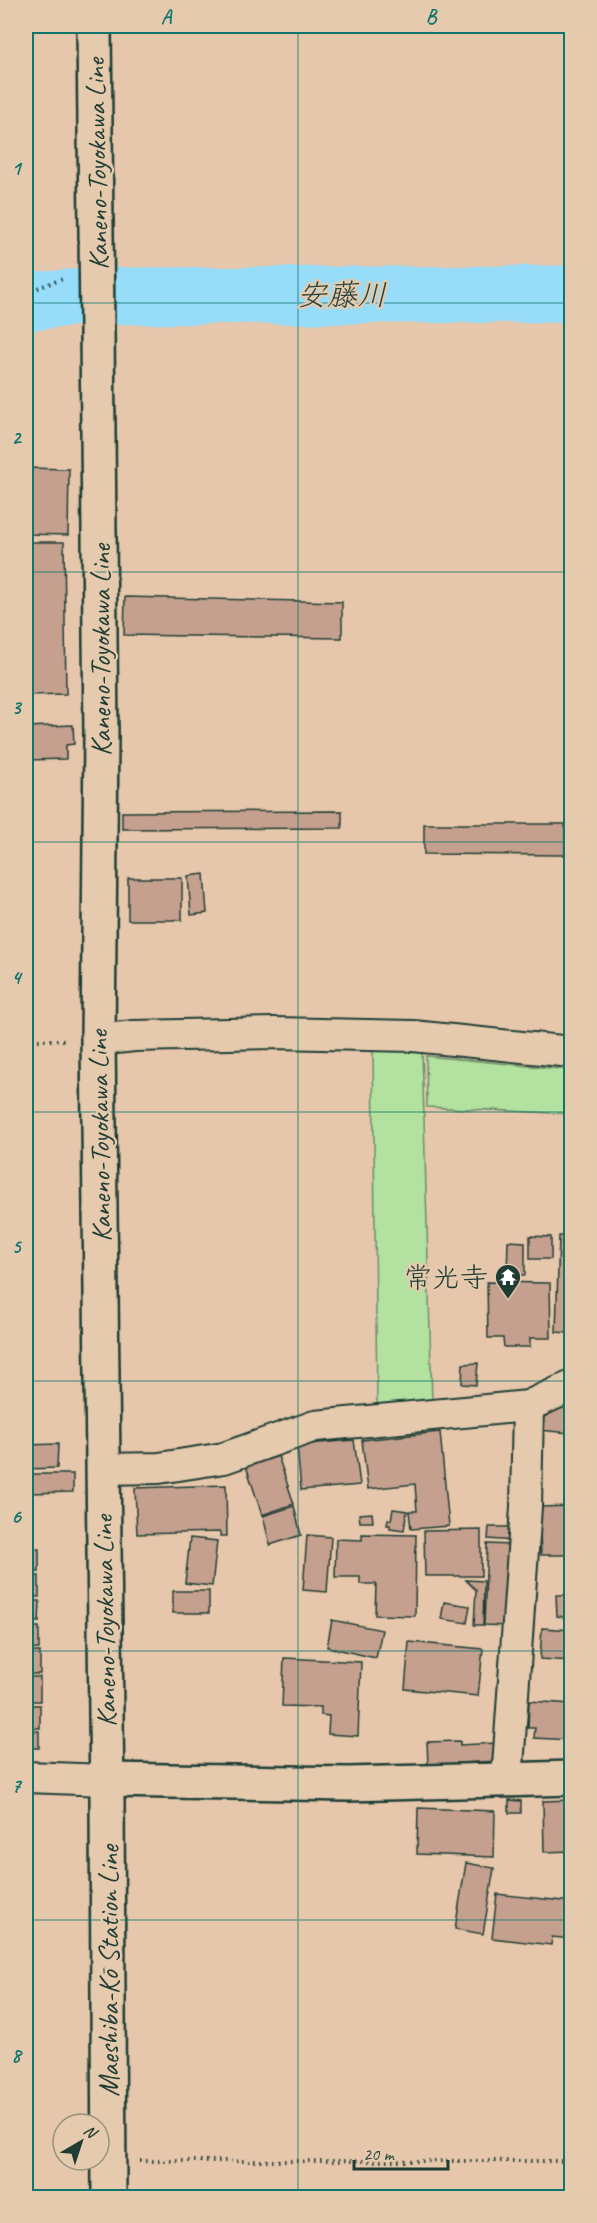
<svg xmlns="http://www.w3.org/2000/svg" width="597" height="2223" viewBox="0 0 597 2223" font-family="Caveat,'Klee One',sans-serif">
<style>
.green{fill:#b3e1a0;stroke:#698f6a;stroke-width:1.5}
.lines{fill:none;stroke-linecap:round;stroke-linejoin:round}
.river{stroke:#97dcf9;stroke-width:57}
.building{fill:#c6a08e;stroke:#1f3d34;stroke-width:1.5}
.street-casing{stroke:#1f3d34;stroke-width:34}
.secondary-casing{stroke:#1f3d34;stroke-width:38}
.path{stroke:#1f3d34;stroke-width:4;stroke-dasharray:1.5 4.5;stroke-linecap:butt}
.street{stroke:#e5caad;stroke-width:30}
.secondary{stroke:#e5caad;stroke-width:33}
.grid{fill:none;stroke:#0f766e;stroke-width:1.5;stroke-opacity:0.55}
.labels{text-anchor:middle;stroke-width:4.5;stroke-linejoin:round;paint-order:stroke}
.street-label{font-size:28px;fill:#1f3d34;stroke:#e5caad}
.poi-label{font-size:28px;fill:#1f3d34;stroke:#e5caad;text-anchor:end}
.water-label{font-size:30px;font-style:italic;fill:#25453e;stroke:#e5caad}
.neatline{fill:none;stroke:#0f766e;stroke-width:2}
.grid-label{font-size:20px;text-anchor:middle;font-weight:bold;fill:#0f766e}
</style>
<rect width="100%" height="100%" fill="#e7c7ab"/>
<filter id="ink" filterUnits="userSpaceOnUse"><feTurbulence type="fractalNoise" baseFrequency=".0167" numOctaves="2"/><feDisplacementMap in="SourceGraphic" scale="12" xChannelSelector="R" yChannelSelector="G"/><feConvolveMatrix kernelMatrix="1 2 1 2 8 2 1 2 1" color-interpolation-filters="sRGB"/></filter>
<g filter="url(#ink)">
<g class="green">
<polygon points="422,1049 432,1403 377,1406 373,1050"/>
<polygon points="426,1056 571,1070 571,1114 427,1107"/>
</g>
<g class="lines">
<g class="river">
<polyline points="113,296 572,294"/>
<polyline points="26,302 80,297"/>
</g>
</g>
<g class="building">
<polygon points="26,468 69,469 68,535 26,534"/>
<polygon points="26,542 64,542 66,694 26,695"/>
<polygon points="125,597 342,602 342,638 124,635"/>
<polygon points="73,725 74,744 66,745 66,759 27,760 26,727"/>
<polygon points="342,811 342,828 122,829 122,812"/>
<polygon points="424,824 565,824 565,855 424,854"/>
<polygon points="204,874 207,913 191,915 188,876"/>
<rect x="128" y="878" width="54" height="42"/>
<polygon points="530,1236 551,1237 551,1259 530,1259"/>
<polygon points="559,1236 572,1236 572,1314 569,1314 568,1333 556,1332"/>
<polygon points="508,1241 525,1242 525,1275 507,1275"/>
<polygon points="487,1282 550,1283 551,1338 530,1338 530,1347 504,1347 503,1338 488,1338"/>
<polygon points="478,1363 476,1385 462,1384 463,1364"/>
<polygon points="572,1402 572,1429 570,1433 539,1430 540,1419"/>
<polygon points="440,1432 449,1526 411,1529 409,1511 417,1511 415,1484 368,1489 362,1440"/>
<polygon points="354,1440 360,1485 301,1490 297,1445"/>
<polygon points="58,1444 57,1468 26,1469 26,1445"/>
<polygon points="278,1456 294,1504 262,1515 246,1466"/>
<polygon points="26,1474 73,1474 73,1492 26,1493"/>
<polygon points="226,1485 227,1536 220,1536 220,1532 137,1534 135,1488"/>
<polygon points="294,1506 301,1535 270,1545 263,1516"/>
<polygon points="572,1506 572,1555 541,1555 539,1507"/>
<polygon points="393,1509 407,1511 404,1530 390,1528 390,1525 387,1525 388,1519 391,1520"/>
<polygon points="372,1513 373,1522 360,1522 359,1514"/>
<polygon points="489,1527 514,1527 514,1541 488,1539"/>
<polygon points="481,1530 481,1576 425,1576 424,1531"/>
<polygon points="362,1534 416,1535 415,1616 375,1615 376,1584 360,1584 360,1577 335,1577 336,1539 362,1540"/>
<polygon points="307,1535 331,1537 327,1592 303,1590"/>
<polygon points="190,1538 217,1541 212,1586 185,1583"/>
<polygon points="487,1544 512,1545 508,1626 484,1625"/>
<rect x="26" y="1549" width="13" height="23"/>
<rect x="26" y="1576" width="13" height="21"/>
<polygon points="466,1580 484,1581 483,1625 474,1625 476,1590"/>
<rect x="173" y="1591" width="36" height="22"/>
<polygon points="556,1595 572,1595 572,1618 557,1616"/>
<polygon points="26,1601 40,1601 39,1622 26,1622"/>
<polygon points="444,1602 470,1606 467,1623 441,1619"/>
<polygon points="332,1620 382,1630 376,1658 327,1647"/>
<rect x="26" y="1627" width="13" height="22"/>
<polygon points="542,1628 572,1630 572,1661 540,1659"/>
<polygon points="409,1642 483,1649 478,1696 405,1689"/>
<rect x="26" y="1652" width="14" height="22"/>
<polygon points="284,1658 361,1662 358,1736 328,1734 329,1716 321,1715 321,1707 282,1706"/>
<rect x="26" y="1677" width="14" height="24"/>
<polygon points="529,1701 572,1704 572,1740 534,1738 535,1728 528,1728"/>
<rect x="26" y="1705" width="14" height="23"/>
<rect x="26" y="1731" width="13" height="17"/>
<polygon points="460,1741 460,1745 497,1743 498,1761 428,1765 427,1742"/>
<polygon points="509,1800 521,1801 521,1813 509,1813"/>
<polygon points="572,1800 572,1851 544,1852 543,1801"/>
<polygon points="418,1808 495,1811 494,1857 417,1854"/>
<polygon points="466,1863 494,1868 483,1934 455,1929"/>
<polygon points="497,1894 572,1902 572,1939 552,1937 551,1945 492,1938"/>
<polygon points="571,1953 572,1953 572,1974 566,1971 569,1966 566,1964"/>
</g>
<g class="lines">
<g class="street-casing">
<g id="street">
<polyline points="98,1040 134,1036 275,1033 413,1036 572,1052"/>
<polyline points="102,1469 159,1468 224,1458 315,1426 528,1406 572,1386"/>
<polyline points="26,1777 106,1780"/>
<polyline points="507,1781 526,1507 528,1406"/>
</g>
</g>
<g class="secondary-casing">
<g id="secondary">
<polyline points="94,26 101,736 98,1040 107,1799 109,2198"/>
<polyline points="106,1780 348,1784 572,1778"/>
</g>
</g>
<g class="path">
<polyline points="26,290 32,290 63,279"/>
<polyline points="26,1040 67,1040"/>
<polyline points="140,2161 572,2161"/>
</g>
<use href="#street" class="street"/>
<use href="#secondary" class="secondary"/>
</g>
</g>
<path class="grid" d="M298,26V2198M26,303H572M26,572H572M26,842H572M26,1112H572M26,1381H572M26,1651H572M26,1920H572"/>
<defs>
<g id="temple-pin" transform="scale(1.35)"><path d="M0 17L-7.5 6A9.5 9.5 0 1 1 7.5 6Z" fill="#1f3d34" stroke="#e5caad"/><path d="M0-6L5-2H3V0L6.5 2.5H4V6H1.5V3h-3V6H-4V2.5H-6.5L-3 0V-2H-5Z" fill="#fff"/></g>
</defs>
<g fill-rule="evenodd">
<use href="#temple-pin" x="508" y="1277"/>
</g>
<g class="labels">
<g class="street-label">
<text transform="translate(96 164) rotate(-91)" y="10">Kaneno-Toyokawa Line</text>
<text transform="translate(100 650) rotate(-90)" y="10">Kaneno-Toyokawa Line</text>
<text transform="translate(99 1136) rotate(-91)" y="10">Kaneno-Toyokawa Line</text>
<text transform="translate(104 1621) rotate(-91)" y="10">Kaneno-Toyokawa Line</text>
<text transform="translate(108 1971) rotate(-90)" y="10">Maeshiba-Kō Station Line</text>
</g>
<g class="poi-label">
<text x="488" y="1287">常光寺</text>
</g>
<g class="water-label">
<text x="342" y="305">安藤川</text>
</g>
</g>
<rect width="597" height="2223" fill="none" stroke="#e5caad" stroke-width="66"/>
<g transform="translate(81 2142) rotate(39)"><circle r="28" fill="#e5caad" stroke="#96927d" stroke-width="1.5"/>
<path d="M0-4.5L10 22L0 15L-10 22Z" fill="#1f3d34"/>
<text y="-9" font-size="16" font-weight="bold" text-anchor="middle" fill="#1f3d34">N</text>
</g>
<path d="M354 2160v9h94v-9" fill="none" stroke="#1f3d34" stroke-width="3"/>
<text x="363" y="2160" font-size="18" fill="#1f3d34" stroke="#e5caad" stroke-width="4.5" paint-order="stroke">20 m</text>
<rect x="33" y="33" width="531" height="2157" class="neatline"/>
<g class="grid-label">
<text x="166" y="23">A</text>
<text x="431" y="23">B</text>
<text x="16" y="175">1</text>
<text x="16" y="444">2</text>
<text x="16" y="714">3</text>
<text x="16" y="984">4</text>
<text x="16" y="1253">5</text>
<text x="16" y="1523">6</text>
<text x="16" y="1792">7</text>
<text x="16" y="2062">8</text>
</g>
</svg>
